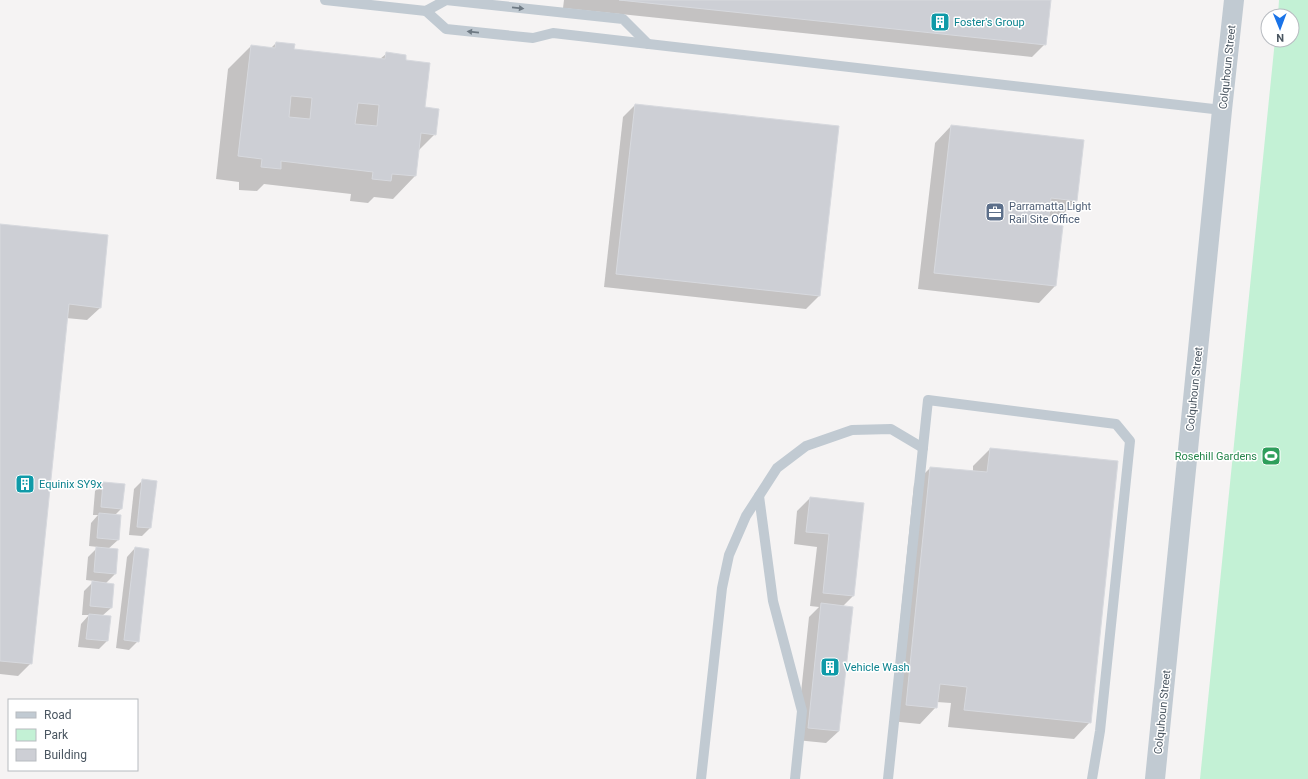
<svg xmlns="http://www.w3.org/2000/svg" width="1308" height="779" viewBox="0 0 1308 779" font-family="Roboto,sans-serif">
<style>
.green{fill:#c3f1d5}
.shadow{fill:#0003}
.building{fill:#cdcfd5;stroke:#d7d9de;fill-rule:evenodd}
.lines{fill:none;stroke-linecap:round;stroke-linejoin:round}
.service{stroke:#c1cad2;stroke-width:10}
.minor{stroke:#c1cad2;stroke-width:20}
.oneway{fill:#6e7983}
.labels{text-anchor:middle;stroke-width:3;stroke-linejoin:round;paint-order:stroke}
.culture-label{font-size:11px;fill:#0d838f;stroke:#fff;text-anchor:start}
.street-label{font-size:11px;fill:#4a5661;stroke:#fff}
.service-label{font-size:11px;fill:#4e5e75;stroke:#fff;text-anchor:start}
.leisure-label{font-size:11px;fill:#27864d;stroke:#fff;text-anchor:end}
</style>
<rect width="100%" height="100%" fill="#f5f3f3"/>
<polygon class="green" points="1279,0 1308,0 1308,779 1200,779 1275,40 1292,40 1292,16 1278,16"/>
<g class="shadow">
<polygon points="564,0 1050,0 1045,44 1032,57 563,8"/>
<polygon points="276,43 293,50 380,59 386,54 405,61 435,134 418,151 415,176 393,199 374,197 368,203 350,201 351,194 264,184 257,191 239,190 239,182 216,179 228,69 251,46 271,48"/>
<polygon points="635,105 838,127 819,296 806,309 604,287 623,117"/>
<polygon points="951,126 1076,201 1060,217 1048,216 1047,225 1062,227 1055,286 1039,303 918,289 935,143"/>
<polygon points="0,225 100,308 87,320 66,318 31,663 18,676 0,674"/>
<polygon points="990,449 1090,722 1074,739 948,727 951,703 937,702 936,707 920,724 890,721 914,484 930,468 973,472 973,466"/>
<polygon points="143,480 150,528 142,536 129,535 134,489"/>
<polygon points="103,483 122,508 114,516 118,540 108,549 115,574 105,584 113,584 111,608 102,616 107,641 99,649 78,647 81,624 89,615 82,615 84,591 94,581 86,580 88,557 98,547 89,546 91,523 98,515 93,515 95,491"/>
<polygon points="810,498 863,504 853,596 842,607 839,731 826,743 796,740 809,617 819,607 810,606 817,547 794,544 797,511"/>
<polygon points="135,548 138,641 129,650 116,648 127,557"/>
</g>
<g class="building">
<polygon points="619,0 1051,0 1046,45"/>
<path d="M276,42L295,44L294,49L385,59L386,52L406,55V60L430,63L425,107L439,109L436,135L421,133L416,176L392,174L391,181L372,179L373,172L281,161V169L261,167L262,159L238,156L251,45L275,48ZM291,96L312,98L310,119L289,117ZM358,103L379,105L377,126L355,124Z"/>
<polygon points="635,104 839,126 820,296 616,274"/>
<polygon points="951,125 1084,140 1077,201 1051,198 1048,224 1063,226 1056,286 934,273"/>
<polygon points="0,224 108,235 101,308 69,304 32,664 0,661"/>
<polygon points="990,448 1118,461 1091,723 964,710 967,687 940,684 937,708 906,705 930,467 987,472"/>
<polygon points="142,479 157,481 151,528 137,527"/>
<polygon points="103,482 125,484 122,509 101,507"/>
<polygon points="810,497 864,503 854,596 823,593 829,534 806,532"/>
<polygon points="99,513 121,515 119,540 97,538"/>
<polygon points="96,547 118,549 116,574 94,572"/>
<polygon points="135,547 149,549 139,642 124,640"/>
<polygon points="92,581 114,584 112,608 90,606"/>
<polygon points="821,603 853,607 839,731 808,728"/>
<polygon points="89,614 111,616 108,641 86,639"/>
</g>
<g class="lines">
<g class="service">
<polyline points="325,0 426,11 446,0 623,19 648,44"/>
<polyline points="426,11 446,29 533,38 553,33 1222,110"/>
<polyline points="759,496 773,601 802,711 795,779"/>
<polyline points="701,779 722,588 729,555 746,516 777,468 806,446 852,430 891,429 923,448"/>
<polyline points="888,779 928,400 1116,424 1130,441 1100,731 1092,779"/>
</g>
<polyline class="minor" points="1155,779 1222,110 1234,0"/>
</g>
<defs><path id="oneway-solid" d="M-6-.8H1V-3.2L6.5 0L1 3.2V.8H-6Z"/></defs>
<g class="oneway">
<use href="#oneway-solid" transform="translate(518 8) rotate(6)"/>
<use href="#oneway-solid" transform="translate(473 32) rotate(-174)"/>
</g>
<defs>
<g id="building-square" transform="scale(1)"><rect x="-9" y="-9" width="18" height="18" rx="4" fill="#0f9aa8" stroke="#fff"/><path d="M-4-6H4V6H1V3H-1V6H-4ZM-2.5-4.3h1.7v1.8h-1.7ZM.8-4.3h1.7v1.8H.8ZM-2.5-1h1.7V.8h-1.7ZM.8-1h1.7V.8H.8Z" fill="#fff"/></g>
<g id="office-square" transform="scale(1)"><rect x="-9" y="-9" width="18" height="18" rx="4" fill="#5c6f8a" stroke="#fff"/><path d="M-6-3h4V-5.5h4V-3h4V5H-6ZM-1-4.5V-3h2v-1.5ZM-6 0V1H6V0Z" fill="#fff"/></g>
<g id="stadium-square" transform="scale(1)"><rect x="-9" y="-9" width="18" height="18" rx="4" fill="#2e9e5b" stroke="#fff"/><path d="M0-5a6.5 5 0 1 0 0 10a6.5 5 0 1 0 0-10ZM-3.5-1.8h7v3.6h-7Z" fill="#fff"/></g>
</defs>
<g fill-rule="evenodd">
<use href="#building-square" x="940" y="22"/>
<use href="#office-square" x="995" y="212"/>
<use href="#stadium-square" x="1271" y="456"/>
<use href="#building-square" x="25" y="484"/>
<use href="#building-square" x="830" y="667"/>
</g>
<g class="labels">
<g class="culture-label">
<text x="954" y="26">Foster's Group</text>
<text x="39" y="488">Equinix SY9x</text>
<text x="844" y="671">Vehicle Wash</text>
</g>
<g class="street-label">
<text transform="translate(1227 67) rotate(-84)" y="4">Colquhoun Street</text>
<text transform="translate(1194 389) rotate(-84)" y="4">Colquhoun Street</text>
<text transform="translate(1162 712) rotate(-84)" y="4">Colquhoun Street</text>
</g>
<g class="service-label">
<text x="1009" y="210">Parramatta Light<tspan x="1009" dy="13">Rail Site Office</tspan></text>
</g>
<g class="leisure-label">
<text x="1257" y="460">Rosehill Gardens</text>
</g>
</g>
<rect x="8" y="699" width="130" height="72" fill="#ffffff" stroke="#b7bbc0"/>
<rect x="16" y="712" width="20" height="6" fill="#c1cad2" stroke="#b7bbc0"/>
<text x="44" y="719" font-size="12" fill="#4a5661">Road</text>
<rect x="16" y="729" width="20" height="12" fill="#c3f1d5" stroke="#b7bbc0"/>
<text x="44" y="739" font-size="12" fill="#4a5661">Park</text>
<rect x="16" y="749" width="20" height="12" fill="#cdcfd5" stroke="#b7bbc0"/>
<text x="44" y="759" font-size="12" fill="#4a5661">Building</text>
<g transform="translate(1280 28) rotate(179)"><circle r="19" fill="#ffffff" stroke="#b7bbc0"/>
<path d="M0-3L7 15L0 10L-7 15Z" fill="#1a73e8"/>
<text y="-6" font-size="11" font-weight="bold" text-anchor="middle" fill="#4a5661">N</text>
</g>
</svg>
